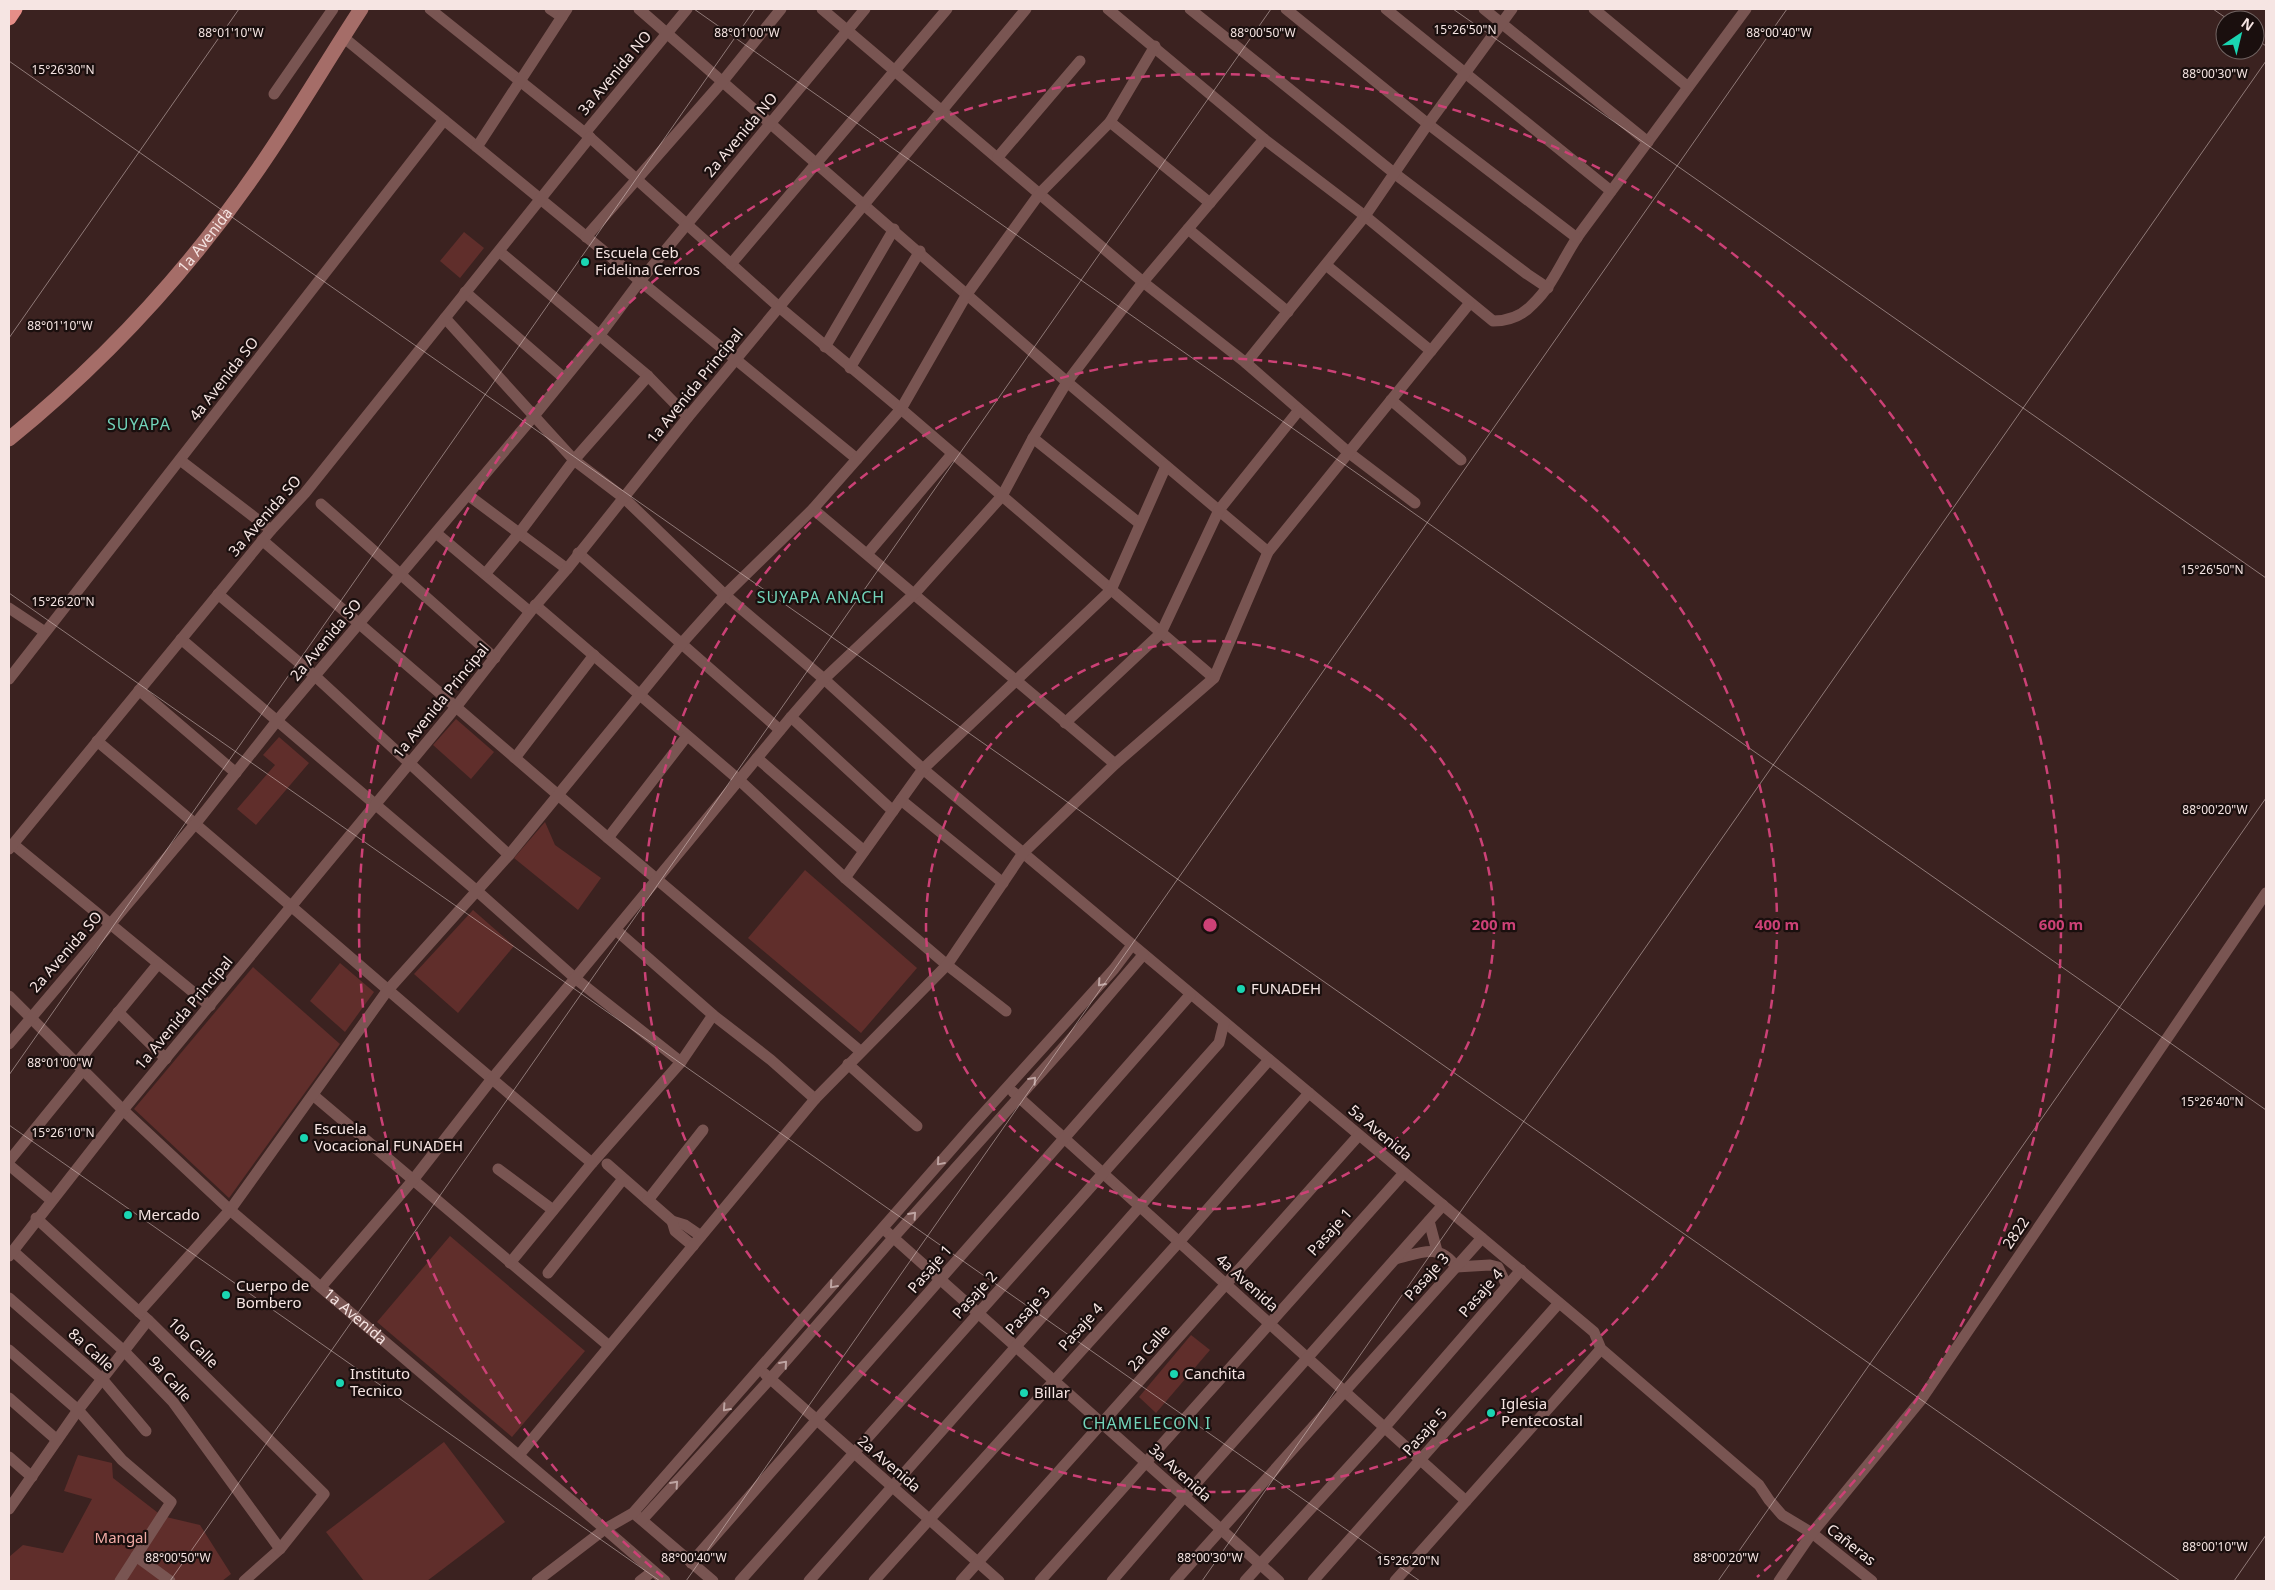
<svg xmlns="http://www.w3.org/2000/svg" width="2275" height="1590" viewBox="0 0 2275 1590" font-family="'Noto Sans',sans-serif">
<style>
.green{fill:#602e2b}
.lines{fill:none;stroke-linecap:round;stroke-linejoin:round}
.street{stroke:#795552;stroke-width:11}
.secondary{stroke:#a56d68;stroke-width:15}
.highway{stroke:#e68e88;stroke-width:15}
.oneway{stroke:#bea4a2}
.ticks{fill:none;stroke:#f6e5e3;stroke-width:1;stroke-opacity:0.45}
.ring{fill:none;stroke:#cc4176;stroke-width:2.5;stroke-dasharray:9 6}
.poi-dot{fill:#1ad5b2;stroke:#1a0f0e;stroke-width:2}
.labels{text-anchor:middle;stroke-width:4.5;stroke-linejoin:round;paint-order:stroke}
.street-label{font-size:15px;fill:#f6e5e3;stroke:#1a0f0e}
.poi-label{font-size:15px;fill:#f6e5e3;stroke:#1a0f0e;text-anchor:start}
.park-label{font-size:15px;fill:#f1aba5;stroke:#1a0f0e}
.neighbourhood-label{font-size:16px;letter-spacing:1px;fill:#72d4ba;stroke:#1a0f0e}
.ticks-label{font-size:12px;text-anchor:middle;fill:#f6e5e3;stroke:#1a0f0e;stroke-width:4.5;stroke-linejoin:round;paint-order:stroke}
.centre{fill:#cc4176;stroke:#1a0f0e;stroke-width:2.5}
.ring-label{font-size:15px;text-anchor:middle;font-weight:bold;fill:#cc4176;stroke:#1a0f0e;stroke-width:4.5;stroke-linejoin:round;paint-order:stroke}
</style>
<rect width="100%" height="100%" fill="#3b2220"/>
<g class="green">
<polygon points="464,232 484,248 460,278 440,261"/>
<polygon points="456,719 494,752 471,779 433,745"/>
<polygon points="279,737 309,763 256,825 237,809 275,765 263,755"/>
<polygon points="545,822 555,845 601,878 578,910 514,858"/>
<polygon points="805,870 917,968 861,1033 748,938"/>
<polygon points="473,910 514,946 458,1013 414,974"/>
<polygon points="340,963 374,992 345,1032 310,1001"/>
<polygon points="253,967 340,1044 229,1198 134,1109"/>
<polygon points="450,1236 585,1351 512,1437 377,1322"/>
<polygon points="1191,1335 1210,1350 1156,1413 1139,1397"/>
<polygon points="444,1442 505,1522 427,1581 364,1581 326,1532"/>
<polygon points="78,1455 112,1463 113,1478 162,1516 200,1525 231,1574 222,1581 9,1581 9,1557 23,1545 63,1553 92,1499 64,1491"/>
</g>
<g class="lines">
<g class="street">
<polyline points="430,9 585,133 779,307 901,409 1214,678"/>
<polyline points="550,9 562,17"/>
<polyline points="639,9 1067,382 1268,552"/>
<polyline points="822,9 1143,282 1246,363 1348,452 1415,503"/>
<path d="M1108,9L1264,139L1365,216L1493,321C1508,321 1522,316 1533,304C1555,283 1564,255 1581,232C1636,157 1691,83 1746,9"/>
<polyline points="1190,9 1394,173 1527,274 1548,288"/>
<polyline points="1286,9 1428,124 1577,238"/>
<polyline points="1386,9 1611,191"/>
<polyline points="1484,9 1648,142"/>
<polyline points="1594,9 1688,87"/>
<polyline points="343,37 857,459"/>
<polyline points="274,94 333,9"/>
<polyline points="1110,122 1210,203"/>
<polyline points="585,133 687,9"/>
<polyline points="477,147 567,9"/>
<polyline points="998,157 1080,61"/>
<polyline points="1188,229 1288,312"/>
<polyline points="586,237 723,81 781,9"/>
<polyline points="500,252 648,376 688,417"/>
<polyline points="731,264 947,9"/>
<polyline points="1326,265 1431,351"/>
<polyline points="465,292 564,378"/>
<polyline points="445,318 574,460 624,498 725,595 824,679 923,769 1594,1332 1601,1349 1759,1485 1769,1500 1782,1515 1812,1533 1872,1581"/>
<polyline points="825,347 894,229"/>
<polyline points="1246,363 1365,216 1428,124 1512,9"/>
<polyline points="850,368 920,251"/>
<polyline points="1391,400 1461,460"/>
<polyline points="1033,438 1139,523"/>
<polyline points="180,460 271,530"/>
<polyline points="468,495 567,569"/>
<polyline points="321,504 495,658"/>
<polyline points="813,509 1115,764"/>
<polyline points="436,533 530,612"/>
<polyline points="262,540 608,838 860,1051"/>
<polyline points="578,553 780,730"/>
<polyline points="868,553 952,454"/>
<polyline points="486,573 520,532 574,460 648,376"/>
<polyline points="218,594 315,676 509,855"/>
<polyline points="535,605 738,779 845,878 947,965 1006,1011"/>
<polyline points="9,608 45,632"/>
<polyline points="181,639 477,891 576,979 681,1062"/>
<polyline points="9,679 444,120"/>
<polyline points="139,690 236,773"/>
<polyline points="791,717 893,811"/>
<polyline points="1065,723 1161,633 1219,510 1299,410"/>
<path d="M97,741C264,880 425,1025 592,1163"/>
<polyline points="515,758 594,655"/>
<polyline points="757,758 864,851"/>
<polyline points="901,800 1003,883"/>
<polyline points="608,838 687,736"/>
<polyline points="13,844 210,1006"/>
<polyline points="9,849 271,530 305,493 590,137"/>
<polyline points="845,878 923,769 1111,590 1166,466"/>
<polyline points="616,930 713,1015 771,1060 815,1099"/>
<path id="s1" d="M9,996L123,1110L230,1210L605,1529L537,1581"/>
<polyline points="118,1012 166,1059"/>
<polyline points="9,1044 196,823 276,722 534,416 599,336 640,281 865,9"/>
<polyline points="76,1064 158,964"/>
<polyline points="848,1064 917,1126"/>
<polyline points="1013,1092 1466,1501"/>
<polyline points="313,1095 609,1346"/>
<polyline points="9,1161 83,1070"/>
<polyline points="607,1164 672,1221 685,1225 701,1236"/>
<polyline points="9,1165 51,1200"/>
<polyline points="498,1169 553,1210"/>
<polyline points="648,1200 703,1130"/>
<polyline points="36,1218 148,1320 324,1494 280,1549 244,1581"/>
<polyline points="672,1221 675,1231 693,1246"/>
<polyline points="1429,1221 1437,1251"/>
<polyline points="887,1232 1279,1581"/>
<polyline points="13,1251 124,1351 173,1402 280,1549"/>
<polyline points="9,1256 123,1110 456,707 530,612 567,569 688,417 1026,9"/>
<path d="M1395,1259C1420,1253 1439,1242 1456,1267L1490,1265L1498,1267L1507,1286"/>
<polyline points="510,1263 592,1163 681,1062 713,1015"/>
<polyline points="548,1273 623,1179"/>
<polyline points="321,1287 413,1180 491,1080 791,717 824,679 915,593 1002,496 1033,438 1067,382 1143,282 1264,139"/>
<polyline points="9,1298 103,1380 146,1431"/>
<polyline points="139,1312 230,1210 387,991 509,855 682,643 725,595 813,509 901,409 967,294 1040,193 1110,122 1155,46"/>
<polyline points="9,1350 78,1410 122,1460 171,1502 120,1581"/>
<polyline points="765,1374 999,1581"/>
<polyline points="9,1398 57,1440"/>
<polyline points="519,1455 815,1099 947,965 1023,853 1115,764 1214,678 1268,552 1469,304"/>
<polyline points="9,1457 32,1477"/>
<polyline points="9,1509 78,1410 148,1320"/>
<polyline points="637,1516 713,1581"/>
<polyline points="642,1520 770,1379 893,1238 1078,1031 1143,955"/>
<polyline points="136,1556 170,1581"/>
<polyline points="691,1563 1190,995"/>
<polyline points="640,1581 653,1571"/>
<polyline points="665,1581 605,1529 633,1513 972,1126 1114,969 1132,945"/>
<polyline points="740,1581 1219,1043 1224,1023"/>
<polyline points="809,1581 1269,1060"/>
<polyline points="874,1581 1179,1242 1309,1093"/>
<polyline points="961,1581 1359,1135"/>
<polyline points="1040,1581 1404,1173"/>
<polyline points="1112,1581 1184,1497 1443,1205"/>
<polyline points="1175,1581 1482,1238"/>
<polyline points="1245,1581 1385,1427 1521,1270"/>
<polyline points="1313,1581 1559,1303"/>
<polyline points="1395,1581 1601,1349"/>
<polyline points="1779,1581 1812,1533 1921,1400 2266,893"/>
</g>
<path class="secondary" id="s2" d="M9,439C105,361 189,270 259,168C295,116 327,61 361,9"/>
<polyline class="highway" points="9,18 15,9"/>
</g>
<defs><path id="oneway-chevron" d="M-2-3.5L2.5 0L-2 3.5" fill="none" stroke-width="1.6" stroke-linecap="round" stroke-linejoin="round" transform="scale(1.25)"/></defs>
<g class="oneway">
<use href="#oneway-chevron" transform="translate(1101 983) rotate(132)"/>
<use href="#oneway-chevron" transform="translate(1033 1080) rotate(-48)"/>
<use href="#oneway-chevron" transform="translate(940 1162) rotate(131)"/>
<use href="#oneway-chevron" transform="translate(913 1215) rotate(-48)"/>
<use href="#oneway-chevron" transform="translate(833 1285) rotate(131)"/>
<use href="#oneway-chevron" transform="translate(784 1364) rotate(-49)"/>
<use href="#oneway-chevron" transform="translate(726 1408) rotate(132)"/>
<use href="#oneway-chevron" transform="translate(675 1484) rotate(-48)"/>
</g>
<path class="ticks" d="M694,9L2266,1110M1453,9L2266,578M2213,9L2229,20M2255,38L2266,46M9,61L2180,1581M9,338L239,9M9,593L1420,1581M9,1075L755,9M9,1125L660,1581M170,1581L1271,9M686,1581L1787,9M1202,1581L2266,61M1718,1581L2266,798M2234,1581L2266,1535"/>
<g class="ring">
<circle cx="1210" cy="925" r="284"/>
<circle cx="1210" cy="925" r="567"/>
<path d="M663 1577A851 851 0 1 1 1757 1577"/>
</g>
<g class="poi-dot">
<circle cx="585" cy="262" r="5"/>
<circle cx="1241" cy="989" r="5"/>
<circle cx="304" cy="1138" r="5"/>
<circle cx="128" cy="1215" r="5"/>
<circle cx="226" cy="1295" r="5"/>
<circle cx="1174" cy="1374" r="5"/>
<circle cx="340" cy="1383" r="5"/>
<circle cx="1024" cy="1393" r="5"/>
<circle cx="1491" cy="1413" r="5"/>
</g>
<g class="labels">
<g class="street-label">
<text transform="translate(615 73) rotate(-50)" y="5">3a Avenida NO</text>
<text transform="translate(741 135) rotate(-50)" y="5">2a Avenida NO</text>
<text dy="5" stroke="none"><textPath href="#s2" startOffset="280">1a Avenida</textPath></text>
<text transform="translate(224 379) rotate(-52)" y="5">4a Avenida SO</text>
<text transform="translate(695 386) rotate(-51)" y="5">1a Avenida Principal</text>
<text transform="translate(265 516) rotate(-49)" y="5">3a Avenida SO</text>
<text transform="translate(326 640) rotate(-50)" y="5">2a Avenida SO</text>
<text transform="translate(441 701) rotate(-51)" y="5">1a Avenida Principal</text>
<text transform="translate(66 952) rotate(-49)" y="5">2a Avenida SO</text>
<text transform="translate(184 1013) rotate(-50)" y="5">1a Avenida Principal</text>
<text transform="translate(1380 1133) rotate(40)" y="5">5a Avenida</text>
<text transform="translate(1330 1232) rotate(-48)" y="5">Pasaje 1</text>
<text transform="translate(2016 1233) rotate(-56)" y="5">2822</text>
<text transform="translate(930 1269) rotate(-49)" y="5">Pasaje 1</text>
<text transform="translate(1427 1277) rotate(-48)" y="5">Pasaje 3</text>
<text transform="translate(1247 1283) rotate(42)" y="5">4a Avenida</text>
<text transform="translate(1481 1293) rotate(-49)" y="5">Pasaje 4</text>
<text transform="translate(975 1295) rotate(-48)" y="5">Pasaje 2</text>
<text transform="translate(1028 1311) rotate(-48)" y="5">Pasaje 3</text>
<text dy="5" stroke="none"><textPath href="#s1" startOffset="472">1a Avenida</textPath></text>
<text transform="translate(1081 1327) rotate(-48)" y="5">Pasaje 4</text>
<text transform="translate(193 1343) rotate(45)" y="5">10a Calle</text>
<text transform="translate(1149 1348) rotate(-49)" y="5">2a Calle</text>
<text transform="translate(91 1350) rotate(42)" y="5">8a Calle</text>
<text transform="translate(170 1379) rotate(48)" y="5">9a Calle</text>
<text transform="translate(1425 1432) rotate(-48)" y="5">Pasaje 5</text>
<text transform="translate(889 1464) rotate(41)" y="5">2a Avenida</text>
<text transform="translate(1180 1473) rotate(42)" y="5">3a Avenida</text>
<text transform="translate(1851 1545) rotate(38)" y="5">Cañeras</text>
</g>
<g class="poi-label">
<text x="595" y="258">Escuela Ceb<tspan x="595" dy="17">Fidelina Cerros</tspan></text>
<text x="1251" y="994">FUNADEH</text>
<text x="314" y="1134">Escuela<tspan x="314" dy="17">Vocacional FUNADEH</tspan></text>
<text x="138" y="1220">Mercado</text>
<text x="236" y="1291">Cuerpo de<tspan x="236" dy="17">Bombero</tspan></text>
<text x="350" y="1379">Instituto<tspan x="350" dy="17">Tecnico</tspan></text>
<text x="1184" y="1379">Canchita</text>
<text x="1034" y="1398">Billar</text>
<text x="1501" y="1409">Iglesia<tspan x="1501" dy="17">Pentecostal</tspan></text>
</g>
<g class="park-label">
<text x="121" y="1543">Mangal</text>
</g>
<g class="neighbourhood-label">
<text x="139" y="430">SUYAPA</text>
<text x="821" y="603">SUYAPA ANACH</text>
<text x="1147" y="1429">CHAMELECON I</text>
</g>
</g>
<g class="ticks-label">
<text x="1465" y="34">15°26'50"N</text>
<text x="231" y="37">88°01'10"W</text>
<text x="747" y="37">88°01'00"W</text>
<text x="1263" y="37">88°00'50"W</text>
<text x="1779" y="37">88°00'40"W</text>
<text x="63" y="74">15°26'30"N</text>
<text x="2215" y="78">88°00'30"W</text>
<text x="60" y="330">88°01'10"W</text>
<text x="2212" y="574">15°26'50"N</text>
<text x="63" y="606">15°26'20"N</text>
<text x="2215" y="814">88°00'20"W</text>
<text x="60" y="1067">88°01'00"W</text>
<text x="2212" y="1106">15°26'40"N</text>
<text x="63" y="1137">15°26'10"N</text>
<text x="2215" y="1551">88°00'10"W</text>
<text x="178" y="1562">88°00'50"W</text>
<text x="694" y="1562">88°00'40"W</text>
<text x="1210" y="1562">88°00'30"W</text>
<text x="1726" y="1562">88°00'20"W</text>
<text x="1408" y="1565">15°26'20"N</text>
</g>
<circle cx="1210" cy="925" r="8" class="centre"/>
<g class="ring-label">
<text x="1494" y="930">200 m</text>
<text x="1777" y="930">400 m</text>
<text x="2061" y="930">600 m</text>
</g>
<rect width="2275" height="1590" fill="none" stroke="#f6e5e3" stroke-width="20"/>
<g transform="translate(2240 35) rotate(35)"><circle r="24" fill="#1a0f0e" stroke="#726563"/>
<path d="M0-4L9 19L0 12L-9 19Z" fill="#1ad5b2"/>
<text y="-8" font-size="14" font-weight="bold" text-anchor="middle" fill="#f6e5e3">N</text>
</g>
</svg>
